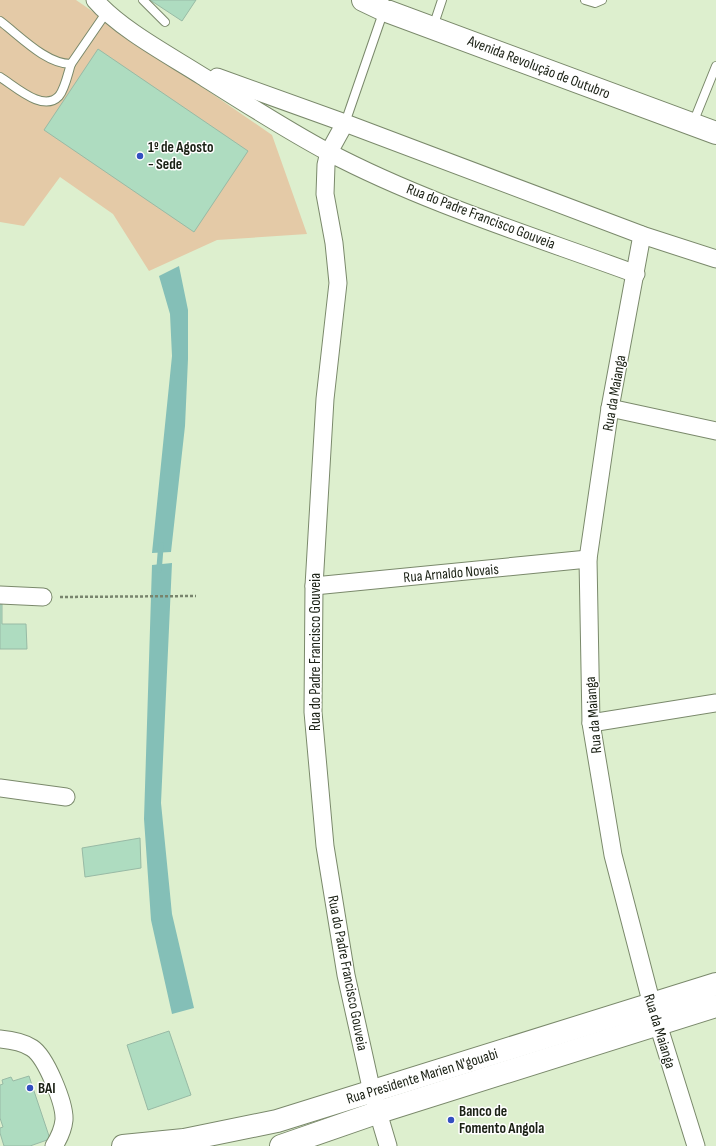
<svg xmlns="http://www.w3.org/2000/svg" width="716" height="1146" viewBox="0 0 716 1146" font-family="'Sofia Sans Condensed',sans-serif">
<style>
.green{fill:#e4caa7}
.water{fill:#84bfb7}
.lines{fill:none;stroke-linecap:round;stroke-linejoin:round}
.stream{stroke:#84bfb7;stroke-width:5.5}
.building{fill:#aedcc0;stroke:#98baa5}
.lane-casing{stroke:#7a896b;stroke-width:10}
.street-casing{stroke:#7a896b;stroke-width:19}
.secondary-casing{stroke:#7a896b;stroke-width:24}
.path{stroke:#78846d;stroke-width:2.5;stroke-dasharray:3 2;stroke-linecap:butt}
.lane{stroke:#fff;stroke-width:8}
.street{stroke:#fff;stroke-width:17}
.secondary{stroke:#fff;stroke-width:22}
.poi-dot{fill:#334fc0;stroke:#fff;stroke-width:1.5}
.labels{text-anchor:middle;stroke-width:3;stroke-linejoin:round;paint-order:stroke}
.street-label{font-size:15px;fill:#1a2014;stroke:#fff}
.poi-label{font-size:15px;font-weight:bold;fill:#1a2014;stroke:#fff;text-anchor:start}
</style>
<rect width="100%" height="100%" fill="#ddefce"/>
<polygon class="green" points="0,0 76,0 272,135 307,234 217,240 149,271 113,214 60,177 24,226 0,222"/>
<g class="water">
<polygon points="179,266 188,310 188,359 185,426 171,552 152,553 172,356 170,314 159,276"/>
<polygon points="172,563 161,803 172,914 194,1008 172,1014 151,920 144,819 152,565"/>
</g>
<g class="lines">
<polyline class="stream" points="159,570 161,545"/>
</g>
<g class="building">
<polygon points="150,0 196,0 182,21"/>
<polygon points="98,49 248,151 194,232 44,130"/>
<polygon points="0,604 2,604 2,624 26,624 27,649 0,649"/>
<polygon points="140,838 141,868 85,877 82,848"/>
<polygon points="169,1031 191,1095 148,1110 127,1045"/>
<polygon points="29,1076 50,1139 30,1146 4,1146 0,1133 0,1128 3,1127 0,1118 0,1085 3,1084 2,1080 11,1077 13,1081"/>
</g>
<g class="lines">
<g class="lane-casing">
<g id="lane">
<polyline points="143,0 165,22"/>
<polyline points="585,0 595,3 602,0"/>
<path d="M0,21C20,36 46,64 71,64L106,13"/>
<polyline points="433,27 442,0"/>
<path d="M0,77C15,86 43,113 59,96C65,89 68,73 71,64"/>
<polyline points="345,123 384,10"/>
<polyline points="693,123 716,66"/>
</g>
</g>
<g class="street-casing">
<g id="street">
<path d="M95,0C120,29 169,55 202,76C243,102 285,129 328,152C425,203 533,236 636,274"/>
<polyline points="217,77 345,123 642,235 716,259"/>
<polyline points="345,123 329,152 326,165 325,194 334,243 338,283 325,399 314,586 313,712 325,846 346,975 372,1092 388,1146"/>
<polyline points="642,235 610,408 588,559 591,723 613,855 652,1005 696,1146"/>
<polyline points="610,408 716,431"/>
<polyline points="314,586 588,559"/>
<polyline points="0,595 43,597"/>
<polyline points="591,723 716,703"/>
<polyline points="0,788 66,797"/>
<path d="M0,1039C11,1040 23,1042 32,1048C46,1057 65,1104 64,1120C63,1130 59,1138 54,1146"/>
</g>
</g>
<g class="secondary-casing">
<g id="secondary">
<polyline points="363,0 384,10 716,133"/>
<polyline points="123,1146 184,1140 277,1121 716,984"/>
<polyline points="281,1146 379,1112 716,1006"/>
</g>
</g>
<polyline class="path" points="60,597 196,596"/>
<use href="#lane" class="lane"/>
<use href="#street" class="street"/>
<use href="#secondary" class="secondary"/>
</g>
<g class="poi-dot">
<circle cx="140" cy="156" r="4"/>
<circle cx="30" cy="1088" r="4"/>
<circle cx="451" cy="1120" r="4"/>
</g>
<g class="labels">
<g class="street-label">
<text transform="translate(539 67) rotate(21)" y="5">Avenida Revolução de Outubro</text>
<text transform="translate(481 216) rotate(21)" y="5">Rua do Padre Francisco Gouveia</text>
<text transform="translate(614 393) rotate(-80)" y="5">Rua da Maianga</text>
<text transform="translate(451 573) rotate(-5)" y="5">Rua Arnaldo Novais</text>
<text transform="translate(315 652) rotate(-90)" y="5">Rua do Padre Francisco Gouveia</text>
<text transform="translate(593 715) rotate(-95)" y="5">Rua da Maianga</text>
<text transform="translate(348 973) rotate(79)" y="5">Rua do Padre Francisco Gouveia</text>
<text transform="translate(660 1031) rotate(73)" y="5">Rua da Maianga</text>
<text transform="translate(422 1076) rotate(-17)" y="5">Rua Presidente Marien N'gouabi</text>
</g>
<g class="poi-label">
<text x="148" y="152">1º de Agosto<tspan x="148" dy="17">- Sede</tspan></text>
<text x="38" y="1093">BAI</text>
<text x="459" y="1116">Banco de<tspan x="459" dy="17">Fomento Angola</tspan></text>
</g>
</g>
</svg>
